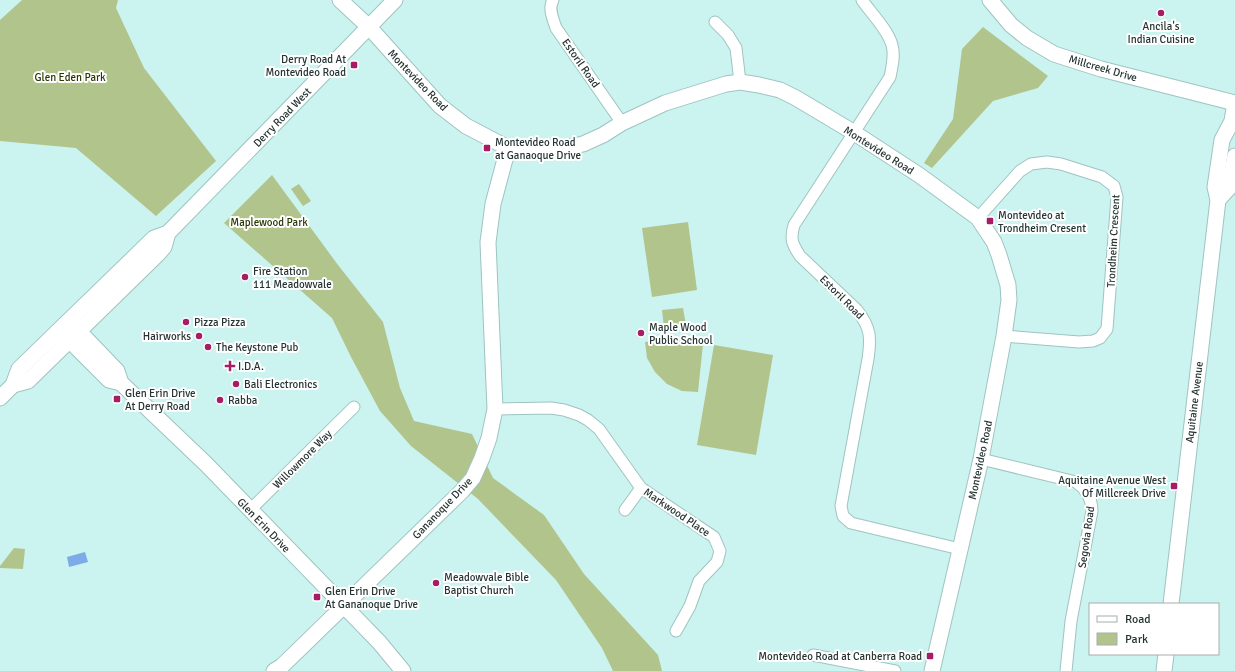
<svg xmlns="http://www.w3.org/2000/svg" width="1235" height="671" viewBox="0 0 1235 671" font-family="Signika,sans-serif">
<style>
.green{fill:#b1c48c}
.water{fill:#7dabe7}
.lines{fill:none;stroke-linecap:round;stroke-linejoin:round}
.street-casing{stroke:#9ec4c1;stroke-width:13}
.secondary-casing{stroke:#9ec4c1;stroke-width:17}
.street{stroke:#fff;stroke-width:11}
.secondary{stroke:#fff;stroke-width:15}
.poi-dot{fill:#a51d65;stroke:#fff;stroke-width:1.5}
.labels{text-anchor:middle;stroke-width:4;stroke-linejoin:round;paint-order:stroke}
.poi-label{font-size:11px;fill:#253433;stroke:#fff;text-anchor:start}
.street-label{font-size:11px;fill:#253433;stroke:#fff}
.park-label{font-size:11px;fill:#293700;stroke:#fff}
</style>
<rect width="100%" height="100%" fill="#cbf3ef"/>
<g class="green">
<polygon points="22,0 118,0 116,8 144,68 216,161 156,216 76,148 0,141 0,20"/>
<polygon points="983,27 1048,76 1038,88 993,101 932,168 924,163 953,119 962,49"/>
<polygon points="272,175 338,265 383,322 400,388 414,421 472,434 493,478 544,515 584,574 658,655 662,671 613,671 602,648 556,580 478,499 411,446 380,411 351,357 332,318 224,223"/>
<polygon points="299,184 311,201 303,206 291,189"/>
<polygon points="688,222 697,290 652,297 642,228"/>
<polygon points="683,308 686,325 664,328 662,310"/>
<polygon points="697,337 703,344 698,392 682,391 667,384 655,372 647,358 645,342"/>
<polygon points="714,345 773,355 756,455 697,445"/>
<polygon points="14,548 25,549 23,569 0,568 0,566"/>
</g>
<polygon class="water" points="85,552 88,562 69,567 67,557"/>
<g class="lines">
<g class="street-casing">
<g id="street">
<path d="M553,0C548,8 553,19 556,28L622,123"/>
<path d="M862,0C871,13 888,30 892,45C895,55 892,67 890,77L794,225C790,239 792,244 800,256L857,310C871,328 871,338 868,359L841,506L843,516L851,523L960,549"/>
<polyline points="715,22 728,35 736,48 740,82"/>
<polyline points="978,218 1020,171 1031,164 1047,162 1061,164 1102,177 1114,186 1117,197 1107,329 1100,338 1093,341 1079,342 1004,336"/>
<polyline points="495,409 551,408 564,410 579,415 588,420 599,429 641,488 714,537 720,551 717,562 699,581 690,606 676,631"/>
<path d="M981,459L1076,482C1086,489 1092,499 1092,511L1071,621L1066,671"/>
<polyline points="250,510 354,407"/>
<polyline points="625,510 641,488"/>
<polyline points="813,655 895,671"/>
</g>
</g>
<g class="secondary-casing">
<g id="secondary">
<polyline points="340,0 369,27 440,106 466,126 508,148 559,149 583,144 603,135 622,123 665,103 726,84 740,82 759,85 780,90 796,98 853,132 919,175 978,218 994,242 999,255 1008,285 1009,300 1004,336 981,459 932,671"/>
<polyline points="990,0 1011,25 1027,38 1054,54 1101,69 1235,103"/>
<polyline points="1218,200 1229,188 1235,156"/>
<polyline points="69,321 117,371 121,383 206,464 379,642 403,671"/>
<polyline points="63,334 109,380 121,383"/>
<polyline points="13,385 28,381 158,254 164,247 168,233"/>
<polyline points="0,398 13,385 19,369 154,238 168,233 395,0"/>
<polyline points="1171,604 1218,200 1215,187 1222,140 1232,121 1235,103"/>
<polyline points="274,671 282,666 462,491 473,478 482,458 489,438 495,409 488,242 493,204 508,148"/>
<polyline points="1164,671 1166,654"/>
</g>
</g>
<use href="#street" class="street"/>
<use href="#secondary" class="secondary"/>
</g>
<g class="poi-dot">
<circle cx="1161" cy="13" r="4"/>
<rect x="350" y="61" width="8" height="8" rx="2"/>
<rect x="483" y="144" width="8" height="8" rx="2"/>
<rect x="986" y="217" width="8" height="8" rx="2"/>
<circle cx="245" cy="277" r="4"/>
<circle cx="186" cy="322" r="4"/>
<circle cx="641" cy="333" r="4"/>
<circle cx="199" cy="336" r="4"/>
<circle cx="208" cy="347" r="4"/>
<path d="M228 360h4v4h4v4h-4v4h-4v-4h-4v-4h4z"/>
<circle cx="236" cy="384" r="4"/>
<rect x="113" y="395" width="8" height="8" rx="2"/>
<circle cx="220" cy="400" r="4"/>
<rect x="1170" y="482" width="8" height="8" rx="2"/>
<circle cx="436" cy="583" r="4"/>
<rect x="313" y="593" width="8" height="8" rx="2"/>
<rect x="926" y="652" width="8" height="8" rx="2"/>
</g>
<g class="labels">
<g class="poi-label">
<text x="1161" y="30" text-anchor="middle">Ancila's<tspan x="1161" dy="13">Indian Cuisine</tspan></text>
<text x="346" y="63" text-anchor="end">Derry Road At<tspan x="346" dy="13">Montevideo Road</tspan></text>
<text x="495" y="146">Montevideo Road<tspan x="495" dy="13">at Ganaoque Drive</tspan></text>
<text x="998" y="219">Montevideo at<tspan x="998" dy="13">Trondheim Cresent</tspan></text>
<text x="253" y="275">Fire Station<tspan x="253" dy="13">111 Meadowvale</tspan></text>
<text x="194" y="326">Pizza Pizza</text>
<text x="649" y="331">Maple Wood<tspan x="649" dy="13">Public School</tspan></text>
<text x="191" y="340" text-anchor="end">Hairworks</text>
<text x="216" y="351">The Keystone Pub</text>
<text x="238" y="370">I.D.A.</text>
<text x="244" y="388">Bali Electronics</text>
<text x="125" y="397">Glen Erin Drive<tspan x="125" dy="13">At Derry Road</tspan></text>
<text x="228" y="404">Rabba</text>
<text x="1166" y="484" text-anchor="end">Aquitaine Avenue West<tspan x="1166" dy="13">Of Millcreek Drive</tspan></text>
<text x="444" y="581">Meadowvale Bible<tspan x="444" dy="13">Baptist Church</tspan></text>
<text x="325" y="595">Glen Erin Drive<tspan x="325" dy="13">At Gananoque Drive</tspan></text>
<text x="922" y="660" text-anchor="end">Montevideo Road at Canberra Road</text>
</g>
<g class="street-label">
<text transform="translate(581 63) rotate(55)" y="4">Estoril Road</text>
<text transform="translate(1103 68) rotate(16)" y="4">Millcreek Drive</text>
<text transform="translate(418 80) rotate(46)" y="4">Montevideo Road</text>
<text transform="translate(282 117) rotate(-46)" y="4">Derry Road West</text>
<text transform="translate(879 150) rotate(32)" y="4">Montevideo Road</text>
<text transform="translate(1113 241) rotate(-87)" y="4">Trondheim Crescent</text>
<text transform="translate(842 297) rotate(45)" y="4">Estoril Road</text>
<text transform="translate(1194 402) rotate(-83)" y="4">Aquitaine Avenue</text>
<text transform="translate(302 459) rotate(-45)" y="4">Willowmore Way</text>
<text transform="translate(980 460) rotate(-78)" y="4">Montevideo Road</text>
<text transform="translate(442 508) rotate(-46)" y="4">Gananoque Drive</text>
<text transform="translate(677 512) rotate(34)" y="4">Markwood Place</text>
<text transform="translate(264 525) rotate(46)" y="4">Glen Erin Drive</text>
<text transform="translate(1086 537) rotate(-82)" y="4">Segovia Road</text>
</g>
<g class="park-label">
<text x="70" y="81">Glen Eden Park</text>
<text x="269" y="226">Maplewood Park</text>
</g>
</g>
<rect x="1089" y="603" width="130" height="52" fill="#ffffff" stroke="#a8aead"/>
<rect x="1097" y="616" width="20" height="6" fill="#ffffff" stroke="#a8aead"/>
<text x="1125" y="623" font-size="12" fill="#253433">Road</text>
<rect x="1097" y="633" width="20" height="12" fill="#b1c48c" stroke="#a8aead"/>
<text x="1125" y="643" font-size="12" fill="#253433">Park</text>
</svg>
